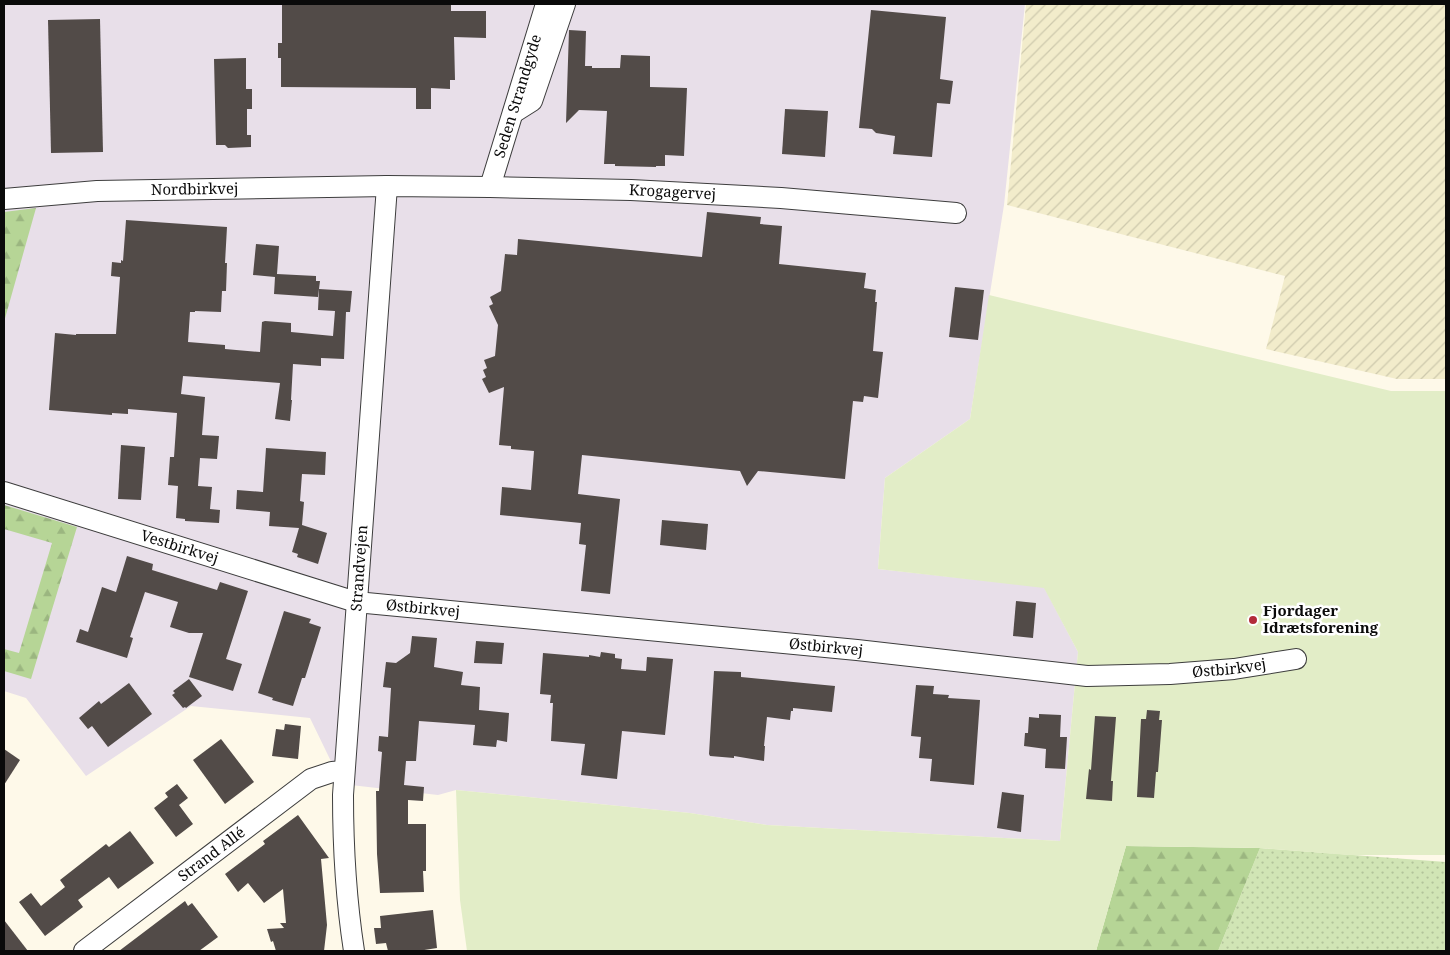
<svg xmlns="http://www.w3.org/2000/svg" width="1450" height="955" viewBox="0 0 1450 955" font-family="'Noto Serif',serif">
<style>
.industrial{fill:#e8dfe9}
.farmland{fill:url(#farmland-furrows)}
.grass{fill:url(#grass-dots)}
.forest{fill:url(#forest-firs)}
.pitch{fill:#e2edc7}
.building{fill:#524b48}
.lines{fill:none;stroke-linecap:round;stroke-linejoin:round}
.minor-casing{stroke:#3d3d3d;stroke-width:22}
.minor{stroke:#fff;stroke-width:20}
.poi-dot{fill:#b22b39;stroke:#fff;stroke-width:2}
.labels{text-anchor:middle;stroke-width:5;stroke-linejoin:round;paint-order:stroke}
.street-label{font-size:15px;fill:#0a0a0a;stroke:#fff}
.poi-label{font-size:15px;font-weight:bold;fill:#0a0a0a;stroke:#fff;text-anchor:start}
</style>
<defs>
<pattern id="farmland-furrows" width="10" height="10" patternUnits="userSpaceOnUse" patternTransform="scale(1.25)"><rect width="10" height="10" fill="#f2eccb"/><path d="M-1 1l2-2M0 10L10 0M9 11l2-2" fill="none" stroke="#cec9ad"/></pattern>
<pattern id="grass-dots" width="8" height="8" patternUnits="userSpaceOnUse" patternTransform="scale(1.25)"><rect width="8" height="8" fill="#d1e5b5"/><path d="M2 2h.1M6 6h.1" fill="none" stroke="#b2c39a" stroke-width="1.8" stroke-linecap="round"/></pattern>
<pattern id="forest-firs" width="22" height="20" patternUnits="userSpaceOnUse" patternTransform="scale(1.25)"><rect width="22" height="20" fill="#b6d596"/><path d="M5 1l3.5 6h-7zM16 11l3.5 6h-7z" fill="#9bb680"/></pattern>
</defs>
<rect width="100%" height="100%" fill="#fef9e9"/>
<polygon class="industrial" points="4,4 1025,4 1004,205 970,419 885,478 878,569 1044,587 1078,652 1060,841 767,825 690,813 456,790 438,795 342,784 310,718 191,706 86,776 26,698 4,691"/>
<polygon class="farmland" points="1026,4 1446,4 1446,379 1397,379 1266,349 1285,276 1007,205"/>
<polygon class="grass" points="1260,848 1446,862 1446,951 1218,951"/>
<g class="forest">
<polygon points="36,208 4,322 4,212"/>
<polygon points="4,505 77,527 31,679 4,671 4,649 19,653 52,543 4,529"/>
<polygon points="1126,846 1260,848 1218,951 1096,951"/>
</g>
<polygon class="pitch" points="989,295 1391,391 1446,391 1446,855 1348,855 1260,848 1126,846 1096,951 467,951 460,900 456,790 690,813 767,825 1060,841 1078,652 1044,588 878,569 885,478 970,419"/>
<g class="building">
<polygon points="282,4 451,4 451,11 486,11 486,38 454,37 455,80 450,80 450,89 431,88 431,109 416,109 416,88 281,87 281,58 278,58 278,43 282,43"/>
<polygon points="871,10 946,17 940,79 953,81 950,104 937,103 932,157 893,154 895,136 876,133 872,129 859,128"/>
<polygon points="100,19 103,152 51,153 48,20"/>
<polygon points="569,30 586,31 585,66 592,66 592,68 620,68 621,55 650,56 650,87 687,88 684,156 665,155 665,166 656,166 656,167 615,166 615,164 604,164 607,111 579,110 566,123"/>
<polygon points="246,58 246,89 252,89 252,109 247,109 247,135 251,135 251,147 228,148 225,145 216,145 214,59"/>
<polygon points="785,109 828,111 825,157 782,154"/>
<polygon points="707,212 761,217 760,224 782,226 779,264 866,273 864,288 876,290 875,302 877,302 873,351 883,352 878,398 864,396 863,402 853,401 845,479 758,471 747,486 740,471 582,455 578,494 620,499 610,594 581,591 586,545 579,544 581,523 500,515 502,487 531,490 534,451 511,449 511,446 499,445 504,387 489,393 482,379 486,377 483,370 487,368 484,360 495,356 498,325 489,306 493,304 490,297 501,291 505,254 517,255 518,239 702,257"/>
<polygon points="126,220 227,227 225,263 227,263 226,291 222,291 221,312 195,311 195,312 190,312 188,342 225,345 225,349 260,352 262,322 265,321 291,323 291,332 333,336 335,311 318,310 319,289 352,291 350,312 346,312 344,359 321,358 321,366 293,364 291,400 292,400 290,421 275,419 280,383 183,376 181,394 205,397 202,435 219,436 217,459 200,458 198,486 212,487 210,509 220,510 219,523 185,521 185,519 176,518 178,486 168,485 170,457 174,457 177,413 128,409 128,414 112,413 112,415 49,410 55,333 76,335 76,334 116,334 120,277 111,276 112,262 121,263 121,260 123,261"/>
<polygon points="256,244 279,246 277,274 316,276 316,281 320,281 318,297 274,294 275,277 253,275"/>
<polygon points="955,287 984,290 978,340 949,337"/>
<polygon points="121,445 145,447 141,500 118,499"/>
<polygon points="266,448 326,452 325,475 302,474 300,501 304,502 302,525 327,533 318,564 297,557 298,554 292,552 299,528 269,526 270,512 236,509 237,490 263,492"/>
<polygon points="662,520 708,524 706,550 660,545"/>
<polygon points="127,556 153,564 152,570 217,590 220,582 248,591 226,659 242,664 233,691 189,677 203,633 189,633 170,627 178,602 145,592 130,637 133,638 127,658 76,642 80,629 88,632 102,587 116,592"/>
<polygon points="1016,601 1036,603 1033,638 1013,636"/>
<polygon points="284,611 311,619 309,623 321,627 305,678 302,678 293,706 272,700 273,698 258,693"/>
<polygon points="412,636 437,638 434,667 463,672 461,685 480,687 479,710 509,713 507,742 497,740 496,747 473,745 475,725 419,721 416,761 406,761 404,785 424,787 423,801 408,800 408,824 426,824 426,871 423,871 424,892 380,893 377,854 376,791 379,791 382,752 378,751 379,736 388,737 391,688 383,687 386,662 396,663 410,653"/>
<polygon points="476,641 504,643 502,664 474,663"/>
<polygon points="601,652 615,654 615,658 622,659 621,669 646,671 647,657 673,659 665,735 622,731 617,779 581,775 585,744 551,741 553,703 550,703 551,695 540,694 543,653 589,657 589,655 600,657"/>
<polygon points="714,671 741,672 741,677 835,686 832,712 793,708 793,711 791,711 790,720 767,717 764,746 765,746 764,761 734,756 734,758 710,756 709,754"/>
<polygon points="189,679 202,696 186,708 185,707 183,708 172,695 175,693 173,691"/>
<polygon points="129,683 152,714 108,747 92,726 88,729 79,718 99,701 101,704"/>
<polygon points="916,685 934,686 933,694 949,695 948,698 980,700 974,785 930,781 932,759 919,758 921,737 911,736"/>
<polygon points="1147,710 1160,711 1159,720 1162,720 1158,772 1156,772 1154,798 1137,797 1141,719 1146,719"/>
<polygon points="1039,714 1061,715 1060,737 1067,737 1065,769 1045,768 1046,749 1024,746 1025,733 1028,733 1029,717 1039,718"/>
<polygon points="1095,716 1116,717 1111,781 1113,781 1112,801 1086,799 1089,769 1091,770"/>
<polygon points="285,724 301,726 298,759 272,756 276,729 284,730"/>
<polygon points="221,739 254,782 225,804 193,760"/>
<polygon points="4,749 20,760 4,785"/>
<polygon points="177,784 188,798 179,805 193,824 176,837 154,808 168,797 165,793"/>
<polygon points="1002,792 1024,795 1021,832 997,828"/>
<polygon points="298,815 329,858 321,859 327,925 324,951 276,951 273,941 271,942 267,929 284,928 280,923 286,923 283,889 264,903 248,883 238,892 225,874 265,844 263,841"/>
<polygon points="130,831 154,863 118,889 109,877 78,900 83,907 45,936 19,902 31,893 41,906 65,887 60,880 106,844 109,847"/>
<polygon points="185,901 188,906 192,903 218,937 199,951 119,951"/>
<polygon points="433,910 437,948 418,951 388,951 386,943 376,944 374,928 381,928 380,916"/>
<polygon points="4,920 28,951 4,951"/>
</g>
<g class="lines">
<g class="minor-casing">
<g id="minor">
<polyline points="513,113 532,101 565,4"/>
<path id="s1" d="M490,187L546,4"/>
<path id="s2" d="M4,199L97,191L387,186L490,187L631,190L781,198L956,213"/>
<path id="s3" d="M4,492L356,602L857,650L1087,676L1170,674L1234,669L1296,659"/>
<path id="s4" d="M84,951L311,779L332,772L344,771"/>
<path id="s5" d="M354,951C346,899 343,847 343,795L387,186"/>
</g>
</g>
<use href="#minor" class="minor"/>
</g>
<circle class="poi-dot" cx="1253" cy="620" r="5"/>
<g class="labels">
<g class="street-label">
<text dy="5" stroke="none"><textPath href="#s1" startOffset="95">Seden Strandgyde</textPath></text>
<text dy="5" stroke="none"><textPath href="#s2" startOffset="191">Nordbirkvej</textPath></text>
<text dy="5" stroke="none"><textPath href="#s2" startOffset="669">Krogagervej</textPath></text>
<text dy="5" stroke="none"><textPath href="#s3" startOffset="184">Vestbirkvej</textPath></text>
<text dy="5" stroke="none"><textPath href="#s5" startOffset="384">Strandvejen</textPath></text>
<text dy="5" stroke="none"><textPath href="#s3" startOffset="436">Østbirkvej</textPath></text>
<text dy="5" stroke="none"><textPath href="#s3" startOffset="841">Østbirkvej</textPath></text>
<text dy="5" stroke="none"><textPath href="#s3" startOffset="1246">Østbirkvej</textPath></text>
<text dy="5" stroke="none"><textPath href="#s4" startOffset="160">Strand Allé</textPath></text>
</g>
<g class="poi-label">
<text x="1263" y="616">Fjordager<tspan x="1263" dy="17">Idrætsforening</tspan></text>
</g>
</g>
<rect width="1450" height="955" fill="none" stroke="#0a0a0a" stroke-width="10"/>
</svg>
